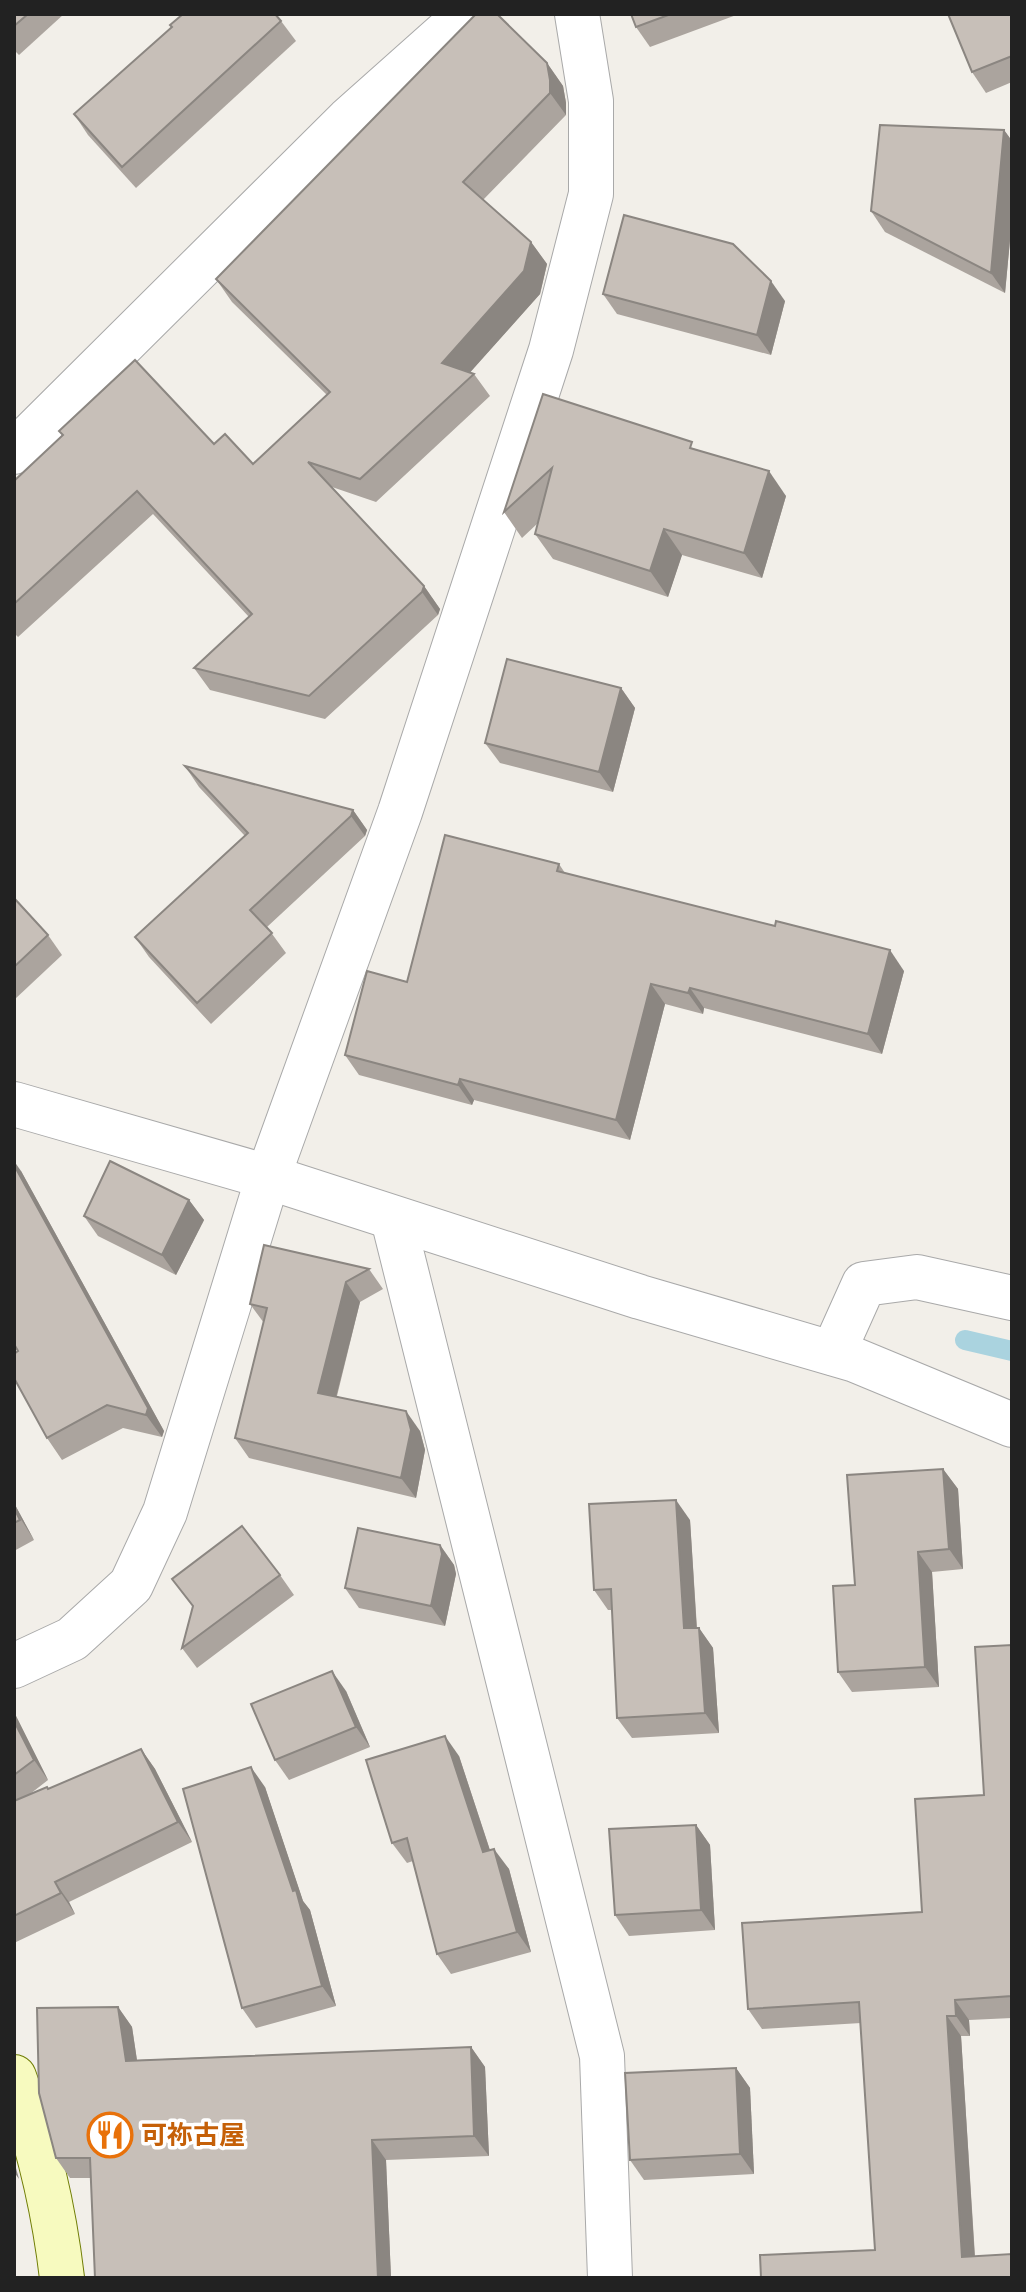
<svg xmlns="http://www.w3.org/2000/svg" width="1026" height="2292" viewBox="0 0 1026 2292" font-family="Helvetica,'Noto Sans JP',sans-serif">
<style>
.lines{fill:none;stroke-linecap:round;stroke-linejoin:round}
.stream{stroke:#aad3df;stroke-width:20}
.street-casing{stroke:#a9a9a9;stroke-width:46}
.secondary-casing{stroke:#707d05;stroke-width:46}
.street{stroke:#fff;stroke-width:44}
.secondary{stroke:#f7fabf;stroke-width:44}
.wall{fill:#aba49e}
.shaded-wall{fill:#8b8681}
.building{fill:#c7bfb8;stroke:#8b8681;stroke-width:2}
.labels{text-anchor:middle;stroke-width:7;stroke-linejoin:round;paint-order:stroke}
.food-label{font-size:26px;font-weight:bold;fill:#c56008;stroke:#fff;text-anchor:start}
</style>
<rect width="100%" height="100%" fill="#f2efe9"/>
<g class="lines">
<polyline class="stream" points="965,1340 1012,1351"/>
<g class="street-casing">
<g id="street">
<polyline points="14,452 348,120 467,14"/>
<polyline points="14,1104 268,1177 640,1297 855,1360 1012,1425"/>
<polyline points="393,1219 602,2056 610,2278"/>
<polyline points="833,1353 864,1284 917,1277 1012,1298"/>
<polyline points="14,1666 72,1639 131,1585 165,1512 268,1177 400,812 551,350 591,194 591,101 577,14"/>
</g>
</g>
<g class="secondary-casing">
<path id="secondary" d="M14,2077C38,2141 54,2210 62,2278"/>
</g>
<use href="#street" class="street"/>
<use href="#secondary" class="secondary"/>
</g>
<g class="wall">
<polygon points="14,14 64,14 19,55 14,50"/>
<polygon points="631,14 739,14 650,47 636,27"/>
<polygon points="1012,14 1012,82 986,93 972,72"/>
<polygon points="281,21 296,41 136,188 88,135 74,114"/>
<polygon points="547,63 563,86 566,103 566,115 483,200 531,242 547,264 540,294 470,372 474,374 490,396 376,502 332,487 424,586 440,609 438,615 325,719 210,690 194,668 249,617 153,514 18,637 14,633 14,481 63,436 59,431 214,444 253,464 327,395 232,302 216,279"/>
<polygon points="1004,130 1012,141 1012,219 1005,293 885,232 871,211"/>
<polygon points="603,294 785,301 771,355 617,314"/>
<polygon points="543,394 698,450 786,496 762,578 682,555 668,597 553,559 535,534 538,523 522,538 504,512"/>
<polygon points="621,688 635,708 613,792 500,763 485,743"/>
<polygon points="185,766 353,810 367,830 365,836 267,927 286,953 211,1024 149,957 135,937 245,836 199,787"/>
<polygon points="559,864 565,873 904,971 882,1054 704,1008 703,1014 665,1004 630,1140 474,1100 472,1105 359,1075 345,1055 407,982"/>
<polygon points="14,898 48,935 62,955 14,1000"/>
<polygon points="21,1171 164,1431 162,1437 123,1428 62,1460 47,1438 18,1351"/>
<polygon points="189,1200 204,1220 176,1275 98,1236 84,1216"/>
<polygon points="369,1269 383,1289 360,1302 337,1396 420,1431 425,1450 416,1498 249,1458 235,1438 264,1323 250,1304"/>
<polygon points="943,1469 958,1489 963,1569 932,1572 939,1687 852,1692 838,1672 855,1585"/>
<polygon points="14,1503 34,1540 14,1551"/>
<polygon points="690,1520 697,1628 699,1628 713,1648 719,1733 632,1738 617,1718 612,1610 608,1610 594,1590"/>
<polygon points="440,1545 454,1565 456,1574 445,1626 359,1608 345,1588"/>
<polygon points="280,1575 294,1595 197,1668 182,1648 193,1607 172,1579"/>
<polygon points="1012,1645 1012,2018 969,2020 970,2036 961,2036 975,2256 1012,2278 875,2250 861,2023 762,2029 748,2009 922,1912 984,1795"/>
<polygon points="346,1691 370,1747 289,1780 275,1760"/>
<polygon points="14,1712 48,1780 30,1794 48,1789 141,1749 155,1769 192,1842 69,1902 75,1914 14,1943"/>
<polygon points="459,1756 490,1850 509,1869 531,1952 451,1974 437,1954 413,1861 407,1863 392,1843"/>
<polygon points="265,1787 303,1901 310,1910 336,2006 256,2028 242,2008"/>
<polygon points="696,1825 710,1845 715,1930 629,1936 615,1915"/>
<polygon points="118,2007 132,2027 137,2060 471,2047 485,2067 489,2156 386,2160 391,2278 95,2278 91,2178 70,2178 56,2158"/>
<polygon points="736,2068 750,2088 754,2174 644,2180 630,2160"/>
</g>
<g class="shaded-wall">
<polygon points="547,63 563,86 566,103 566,115 550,93"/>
<polygon points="1004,130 1012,141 1012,219 1005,293 991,273"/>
<polygon points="531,242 547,264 540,294 458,386 442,363"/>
<polygon points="771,281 785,301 771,355 757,335"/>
<polygon points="769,471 786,496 762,578 744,553"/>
<polygon points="664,529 682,555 668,597 650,571"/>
<polygon points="424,586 440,609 438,615 422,592"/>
<polygon points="621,688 635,708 613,792 599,772"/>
<polygon points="353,810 367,830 365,836 351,816"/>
<polygon points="890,950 904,971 882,1054 868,1034"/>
<polygon points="651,984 665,1004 630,1140 616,1120"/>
<polygon points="690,988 704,1008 703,1014 688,993"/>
<polygon points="460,1079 474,1100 472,1105 458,1085"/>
<polygon points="14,1161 21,1171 164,1431 162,1437 146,1415 14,1165"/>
<polygon points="189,1200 204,1220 176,1275 162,1255"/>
<polygon points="346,1282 360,1302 332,1413 318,1393"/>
<polygon points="406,1411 420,1431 425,1450 416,1498 401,1478"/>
<polygon points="943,1469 958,1489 963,1569 949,1549"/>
<polygon points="676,1500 690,1520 698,1649 684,1628"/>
<polygon points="14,1503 34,1540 14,1508"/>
<polygon points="440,1545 454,1565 456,1574 445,1626 431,1606"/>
<polygon points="918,1552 932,1572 939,1687 925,1667"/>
<polygon points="699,1628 713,1648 719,1733 705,1713"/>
<polygon points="332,1671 346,1691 370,1747 356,1727"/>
<polygon points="14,1712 48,1780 34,1760 14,1721"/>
<polygon points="445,1736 459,1756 497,1872 483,1852"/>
<polygon points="141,1749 155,1769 192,1842 178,1822"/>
<polygon points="251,1767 265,1787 303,1901 310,1910 336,2006 322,1986 293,1891"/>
<polygon points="696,1825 710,1845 715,1930 701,1910"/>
<polygon points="494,1849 509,1869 531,1952 517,1932"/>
<polygon points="55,1882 69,1902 75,1914 61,1893"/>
<polygon points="955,2000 969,2020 970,2036 956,2016"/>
<polygon points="118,2007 132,2027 140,2081 126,2061"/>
<polygon points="947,2016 961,2036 976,2277 962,2257"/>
<polygon points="471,2047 485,2067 489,2156 474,2136"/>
<polygon points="736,2068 750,2088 754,2174 740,2154"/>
<polygon points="372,2140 386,2160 391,2278 378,2278"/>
<polygon points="14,2161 19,2179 14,2172"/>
</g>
<g class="building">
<polygon points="14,14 28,14 14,26"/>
<polygon points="183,14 275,14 281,21 122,167 74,114 172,27 170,25"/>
<polygon points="476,14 497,14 547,63 550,80 550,93 463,182 531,242 524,271 442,363 474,374 360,479 308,462 424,586 422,592 309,696 194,668 252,614 137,491 14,604 14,481 63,435 59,431 135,360 214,444 225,434 253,464 330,392 216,279"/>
<polygon points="631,14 671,14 636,27"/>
<polygon points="948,14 1012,14 1012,56 972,72"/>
<polygon points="880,125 1004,130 991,273 871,211"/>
<polygon points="624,215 733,244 771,281 757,335 603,294"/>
<polygon points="543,394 692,442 690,448 769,471 744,553 664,529 650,571 535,534 552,468 504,512"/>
<polygon points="507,659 621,688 599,772 485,743"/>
<polygon points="185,766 353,810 351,816 250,910 272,933 197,1003 135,937 248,833"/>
<polygon points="445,835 559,864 557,871 775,926 776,921 890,950 868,1034 690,988 688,993 651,984 616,1120 460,1079 458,1085 345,1055 367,971 407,982"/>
<polygon points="14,898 48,935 14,967"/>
<polygon points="110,1161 189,1200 162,1255 84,1216"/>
<polygon points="14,1165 148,1408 146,1415 107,1405 47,1438 14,1378 14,1354 18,1351 14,1344"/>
<polygon points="264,1245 369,1269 346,1282 318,1393 406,1411 411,1430 401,1478 235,1438 267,1308 250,1304"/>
<polygon points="943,1469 949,1549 918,1552 925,1667 838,1672 833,1586 855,1585 847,1475"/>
<polygon points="676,1500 684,1628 699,1628 705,1713 617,1718 611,1589 594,1590 589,1504"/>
<polygon points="14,1508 20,1520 14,1523"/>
<polygon points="242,1526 280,1575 182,1648 193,1606 172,1579"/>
<polygon points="358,1528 440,1545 442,1554 431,1606 345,1588"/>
<polygon points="1012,1645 1012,1996 955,2000 956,2016 947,2016 962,2257 1012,2254 1012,2278 761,2278 760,2255 875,2250 859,2002 748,2009 742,1923 922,1912 915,1799 984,1795 975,1647"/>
<polygon points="332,1671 356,1727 275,1760 251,1704"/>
<polygon points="14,1721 34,1760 14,1775"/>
<polygon points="445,1736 483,1852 494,1849 517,1932 437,1954 407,1838 392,1843 366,1760"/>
<polygon points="141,1749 178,1822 55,1882 61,1893 14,1916 14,1801 47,1787 48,1789"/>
<polygon points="251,1767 293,1891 296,1890 322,1986 242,2008 183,1789"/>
<polygon points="696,1825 701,1910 615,1915 609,1829"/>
<polygon points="118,2007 126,2061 471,2047 474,2136 372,2140 378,2278 95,2278 90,2158 56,2158 39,2093 37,2008"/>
<polygon points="736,2068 740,2154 630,2160 625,2073"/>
</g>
<defs>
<g id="restaurant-ring" transform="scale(2.3)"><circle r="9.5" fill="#fff" stroke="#e8710a" stroke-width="1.5"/><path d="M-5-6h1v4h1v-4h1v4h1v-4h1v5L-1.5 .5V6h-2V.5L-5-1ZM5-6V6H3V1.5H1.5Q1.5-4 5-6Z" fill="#e8710a"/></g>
</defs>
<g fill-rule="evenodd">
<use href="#restaurant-ring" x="110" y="2135"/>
</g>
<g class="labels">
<g class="food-label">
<text x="141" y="2144">可祢古屋</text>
</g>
</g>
<rect width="1026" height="2292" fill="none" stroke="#222222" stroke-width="32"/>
</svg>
